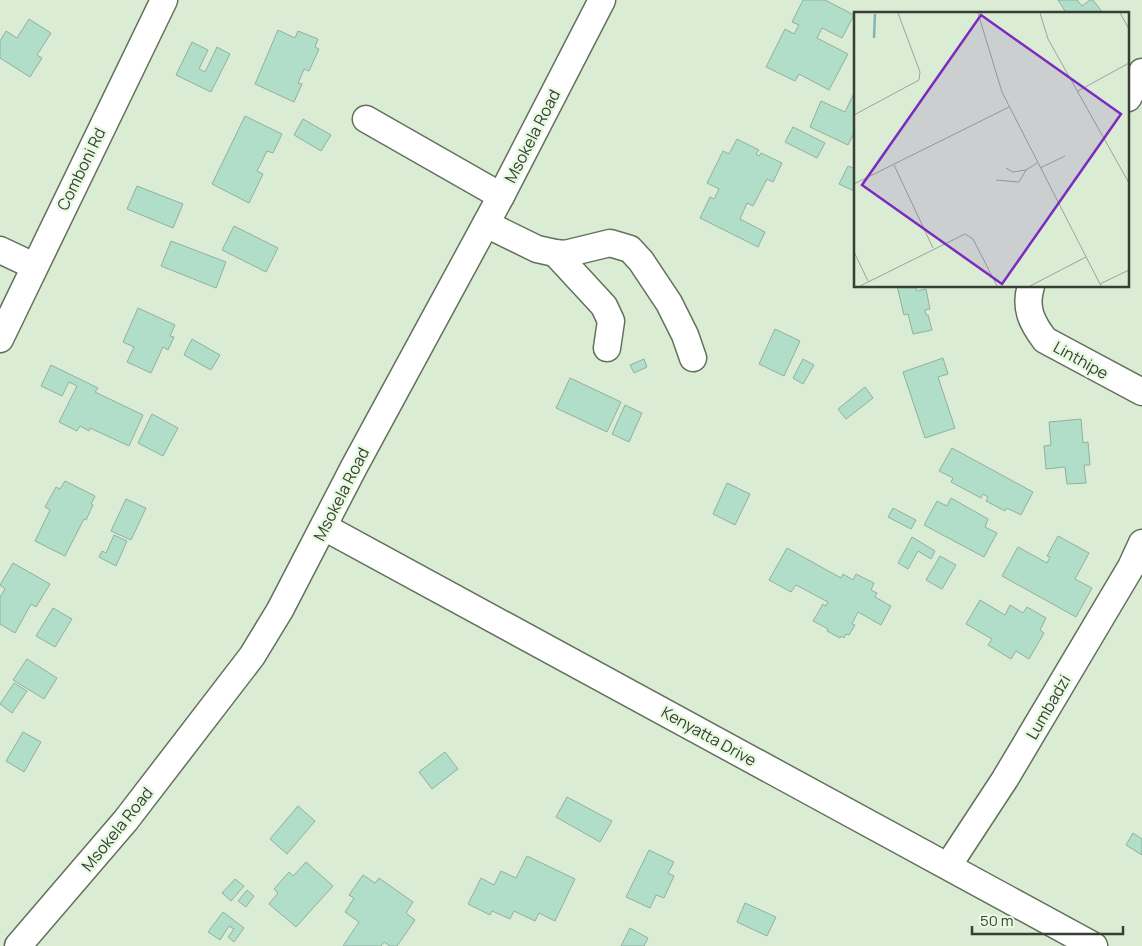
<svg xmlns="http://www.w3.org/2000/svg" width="1142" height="946" viewBox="0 0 1142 946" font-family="Manrope,sans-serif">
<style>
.building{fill:#b0dec8;stroke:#92afa1}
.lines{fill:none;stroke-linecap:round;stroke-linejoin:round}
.minor-casing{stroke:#62715b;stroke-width:29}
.minor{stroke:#fff;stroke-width:26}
.labels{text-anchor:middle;stroke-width:5;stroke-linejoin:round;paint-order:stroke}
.street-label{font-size:16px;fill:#373e34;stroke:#e8fae1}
.inset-river{fill:none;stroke:#80b7b4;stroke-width:2.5}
.inset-road{fill:none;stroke:#99a694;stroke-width:1}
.view{fill:#7b2cbf;fill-opacity:0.15;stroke:#7b2cbf;stroke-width:2.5}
.inset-edge{fill:none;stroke:#373e34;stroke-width:2.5}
</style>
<rect width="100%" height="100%" fill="#dbecd4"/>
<g class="building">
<polygon points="803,0 825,0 854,15 842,38 822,28 817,38 848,54 829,90 799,74 795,81 766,67 785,29 794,34 799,25 792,22"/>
<polygon points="1058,0 1077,0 1082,6 1090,0 1093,0 1103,13 1067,14"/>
<polygon points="29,19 51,33 37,55 42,58 30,77 0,58 0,41 6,31 17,38"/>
<polygon points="278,30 295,38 298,31 318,39 315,47 319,49 309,71 304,69 298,83 302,84 294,102 255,84"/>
<polygon points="192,42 208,50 199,69 205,72 217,47 230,54 211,92 176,75"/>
<polygon points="854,93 856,94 856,129 848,145 810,127 821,101 845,112"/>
<polygon points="245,116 282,134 273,153 267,151 257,171 263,174 249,203 212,184"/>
<polygon points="303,119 331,135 321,151 294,135"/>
<polygon points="793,127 825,143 817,158 785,142"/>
<polygon points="737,139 759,150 756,154 759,156 761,153 782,163 773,182 767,179 753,206 747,203 740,219 765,232 758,247 700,218 710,197 714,199 719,189 707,183 723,151 729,154"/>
<polygon points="848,166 856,169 856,192 839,184"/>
<polygon points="137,186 183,204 173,228 127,209"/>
<polygon points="234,226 278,248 266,272 222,250"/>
<polygon points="171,241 226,262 216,288 161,266"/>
<polygon points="897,286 915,286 917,291 926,289 930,309 925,310 926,315 928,315 932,330 913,334 908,314 904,315"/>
<polygon points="138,308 175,325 170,336 174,337 168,350 163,347 151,373 127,362 134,347 123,342"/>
<polygon points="775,329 800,341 784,376 759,364"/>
<polygon points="192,339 220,355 211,370 184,355"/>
<polygon points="943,358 948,374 938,377 955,428 925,438 903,372"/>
<polygon points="644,359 647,367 634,373 630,365"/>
<polygon points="803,359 814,365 803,384 793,378"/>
<polygon points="51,365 98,388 95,392 143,415 129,446 90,428 89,431 80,426 77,431 59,422 77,386 69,382 62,396 41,386"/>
<polygon points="570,378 621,402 607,432 556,408"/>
<polygon points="865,387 873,398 846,419 838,409"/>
<polygon points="625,405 642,413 629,442 612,434"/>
<polygon points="152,414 178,428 163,456 138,443"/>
<polygon points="1081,419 1083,443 1088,442 1090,465 1084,465 1086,483 1067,484 1065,467 1046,469 1044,446 1051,445 1049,422"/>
<polygon points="952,448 1033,492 1021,515 1007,508 1005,511 986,501 988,497 983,494 981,498 951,482 953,478 939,471"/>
<polygon points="65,481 95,496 91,504 93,505 86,520 84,519 65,556 35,541 50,510 45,507 56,487 60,489"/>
<polygon points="727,483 750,494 735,525 713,514"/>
<polygon points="951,498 988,519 985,527 997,533 984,557 924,525 937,501 947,506"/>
<polygon points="126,499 146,508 131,540 111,531"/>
<polygon points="893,508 916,520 911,529 888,517"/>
<polygon points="114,535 127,541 116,566 99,557 102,551 106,553"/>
<polygon points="1058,536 1089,553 1075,579 1092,588 1076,617 1002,576 1018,547 1047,563 1050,557 1047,556"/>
<polygon points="912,537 935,551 931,559 918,551 908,569 898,563"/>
<polygon points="787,548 841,578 843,574 853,580 856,574 874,583 871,590 877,593 875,597 891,606 881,625 858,612 852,624 855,625 849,635 846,634 844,638 841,636 840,638 827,631 828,629 813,621 823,604 826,606 828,602 796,585 791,592 769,580"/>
<polygon points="940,556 956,565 942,589 926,580"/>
<polygon points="13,563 50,584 36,607 31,604 15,633 0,624 0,597 5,589 0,585"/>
<polygon points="980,600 1005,615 1010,605 1023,613 1027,607 1046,618 1040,630 1044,633 1029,659 1016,651 1011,659 988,645 992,639 966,624"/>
<polygon points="53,608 72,619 55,647 36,636"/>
<polygon points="27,659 57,678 44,699 13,680"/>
<polygon points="14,683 27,691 12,713 0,704"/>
<polygon points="23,732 41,742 24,772 6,761"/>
<polygon points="445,752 458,769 432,789 419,772"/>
<polygon points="567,797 612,821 600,842 556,817"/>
<polygon points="298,806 315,821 287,854 270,839"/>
<polygon points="1133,833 1142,839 1142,855 1126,845"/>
<polygon points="649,850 674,862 668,873 674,876 664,898 656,895 650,908 626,897"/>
<polygon points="527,856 575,879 555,921 539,913 535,921 514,911 510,919 492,911 490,915 468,904 481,878 494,885 501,871 516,878"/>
<polygon points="306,862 333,886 296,927 269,904 278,893 274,889 289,872 293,876"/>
<polygon points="363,875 375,883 379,878 413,902 406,913 415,920 397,946 390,946 384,942 381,946 343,946 359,922 345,912 354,898 349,895"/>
<polygon points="235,879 244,886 231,901 222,893"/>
<polygon points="247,890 254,896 246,907 238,901"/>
<polygon points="745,903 776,917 767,936 737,922"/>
<polygon points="223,912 244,928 234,942 228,937 234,929 229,926 220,940 208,932"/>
<polygon points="630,928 648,938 644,946 621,946"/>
</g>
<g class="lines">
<g class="minor-casing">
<g id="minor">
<polyline points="1128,98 1142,72"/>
<polyline points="366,119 501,196"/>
<polyline points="486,224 537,249 555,253 565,254 610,243 630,249 641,261 669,303 685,335 693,358"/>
<polyline points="0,250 34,266"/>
<polyline points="555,253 604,306 611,321 607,348"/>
<path d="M1031,286C1024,308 1032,323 1045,340L1142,392"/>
<polyline points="0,339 164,0"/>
<polyline points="324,527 1094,946"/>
<polyline points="948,866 1005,779 1131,567 1142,543"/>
<polyline points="18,946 126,820 252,656 280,610 354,467 501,196 602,0"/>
</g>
</g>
<use href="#minor" class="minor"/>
</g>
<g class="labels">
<g class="street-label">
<text transform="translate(532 136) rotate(-63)" y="6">Msokela Road</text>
<text transform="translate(81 169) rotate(-64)" y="6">Comboni Rd</text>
<text transform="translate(1081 360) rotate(29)" y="6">Linthipe</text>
<text transform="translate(341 494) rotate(-63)" y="6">Msokela Road</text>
<text transform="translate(1048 707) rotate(-60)" y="6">Lumbadzi</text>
<text transform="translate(709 736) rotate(29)" y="6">Kenyatta Drive</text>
<text transform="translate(117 829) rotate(-51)" y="6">Msokela Road</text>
</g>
</g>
<g transform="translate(854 12)">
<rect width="275" height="275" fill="#dbecd4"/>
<path class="inset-river" d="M20,26L21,2"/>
<path class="inset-road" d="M124,1L148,80L247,274M186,1L194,27L275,171M266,1L275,17M224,79L275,51M0,103L65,68L66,60L44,1M40,153L79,236M152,156L159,160L172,158M186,156L211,144M142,168L165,170L172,158L183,151M0,172L155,95M0,240L14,269M246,272L275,258M6,274L111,222L119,227L143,274M176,274L232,245"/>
<path class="view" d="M127,3L267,102L148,272L8,173Z"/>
<rect width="275" height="275" class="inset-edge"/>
</g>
<path d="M972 926v8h151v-8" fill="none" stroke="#373e34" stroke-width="2.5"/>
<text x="980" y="926" font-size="15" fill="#373e34" stroke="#e8fae1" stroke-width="4" paint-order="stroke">50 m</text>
</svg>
